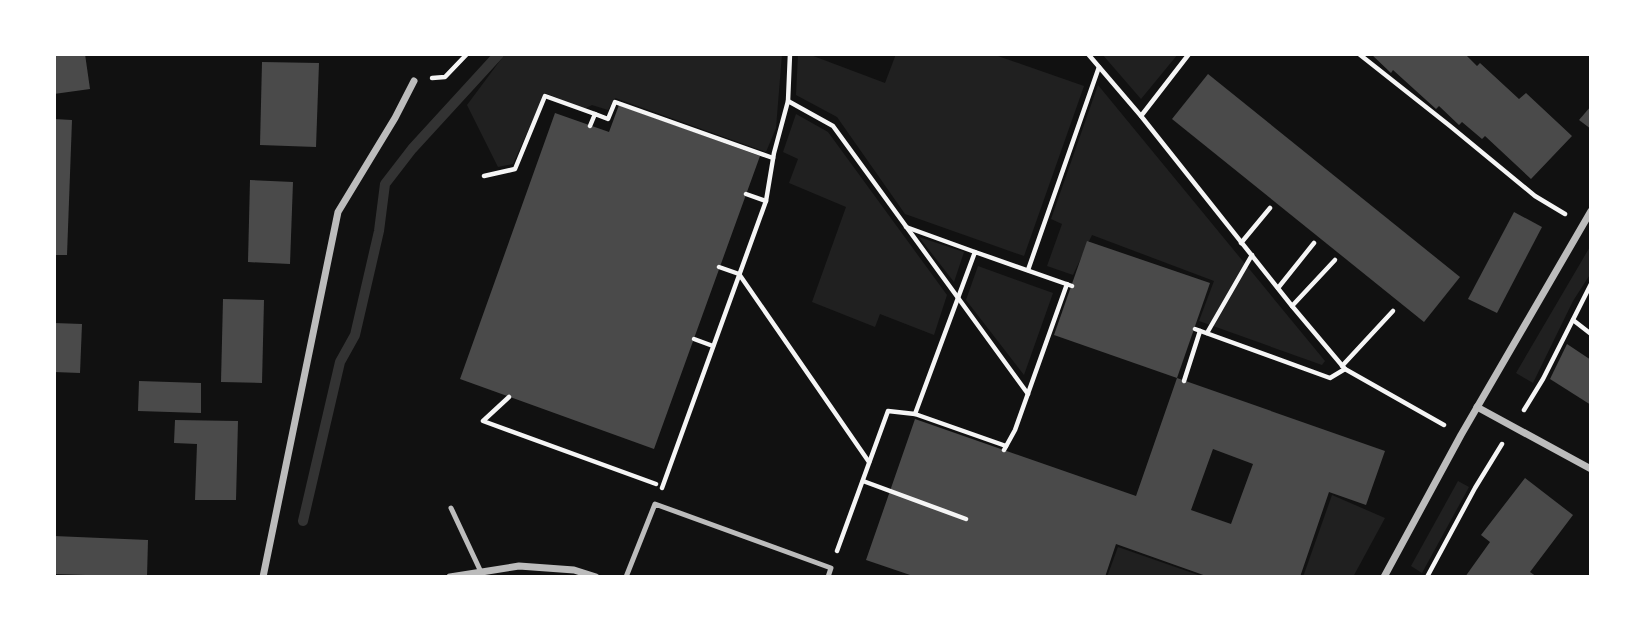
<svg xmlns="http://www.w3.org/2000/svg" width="1645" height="631" viewBox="0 0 1645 631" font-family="Overpass,sans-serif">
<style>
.green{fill:#202020}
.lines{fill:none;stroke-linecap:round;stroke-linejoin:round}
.stream{stroke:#333;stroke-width:10}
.building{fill:#4a4a4a;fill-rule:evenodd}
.path{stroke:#f5f5f5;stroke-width:4.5}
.service{stroke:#bcbcbc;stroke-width:5}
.minor{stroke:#bcbcbc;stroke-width:7}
</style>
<rect width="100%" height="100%" fill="#111"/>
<g class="green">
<polygon points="505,54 782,54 776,128 766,152 615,98 608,110 592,105 584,109 545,93 513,164 498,167 467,105"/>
<polygon points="798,54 808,54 885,83 896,54 992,54 1084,86 1024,256 905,214 837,117 796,95"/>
<polygon points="1102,54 1178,54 1141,99"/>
<polygon points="1098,85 1325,361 1322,365 1199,321 1214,281 1092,235 1073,275 1047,266 1062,224 1051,219"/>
<polygon points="796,114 828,132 947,295 934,335 880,314 875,327 812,302 846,207 789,183 798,159 783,152"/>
<polygon points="919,237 964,252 954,282"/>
<polygon points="1591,245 1591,273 1573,301 1533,383 1516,373"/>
<polygon points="978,266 1053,293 1024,375 966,300"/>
<polygon points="1458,481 1469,487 1422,573 1411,566"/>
<polygon points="1332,495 1385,518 1353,577 1303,577"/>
<polygon points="1118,547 1204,577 1107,577"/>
</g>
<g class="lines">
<polyline class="stream" points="303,521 340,362 355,335 379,231 385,184 412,149 499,54"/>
</g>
<g class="building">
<polygon points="54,54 85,54 90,89 54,94"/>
<polygon points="1371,54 1465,54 1477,66 1480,63 1519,99 1526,93 1572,136 1531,179 1485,136 1482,139 1462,122 1459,125 1439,106 1436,109 1393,70 1391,73"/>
<polygon points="262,62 319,63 316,147 260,145"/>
<polygon points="1208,74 1460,277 1424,322 1172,119"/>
<polygon points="619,105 760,156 654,449 460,379 555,113 609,132"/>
<polygon points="1591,106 1591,129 1579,120"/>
<polygon points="54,119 72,120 67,255 54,255"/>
<polygon points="250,180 293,182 290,264 248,262"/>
<polygon points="1514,212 1542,227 1497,313 1468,299"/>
<polygon points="1087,241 1210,283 1177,378 1054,335"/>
<polygon points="223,299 264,300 262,383 221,382"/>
<polygon points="54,323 82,324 80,373 54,372"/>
<polygon points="1567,344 1591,360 1591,405 1550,379"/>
<path d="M1177,378L1385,451L1366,505L1329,492L1300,577H1209L1116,544L1105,577H916L866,560L915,419L1136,496ZM1213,449L1253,464L1231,524L1191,510Z"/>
<polygon points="139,381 201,383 201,413 138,411"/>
<polygon points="175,420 238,421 236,500 195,500 197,444 174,443"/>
<polygon points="1525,478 1573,515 1530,572 1537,577 1465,577 1490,542 1481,535"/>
<polygon points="54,536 148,540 147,577 54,574"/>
</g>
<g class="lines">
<g class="path">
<polyline points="1088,54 1141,116 1292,306 1345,369 1444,425"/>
<polyline points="1359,54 1450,126 1535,196 1565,214"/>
<polyline points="432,78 445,77 467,54"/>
<polyline points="788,101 790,54"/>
<polyline points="1141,116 1189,54"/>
<polyline points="590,126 595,114 608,119 615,102 773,158"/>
<polyline points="484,176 515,169 545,96 595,114"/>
<polyline points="746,194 766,201"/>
<polyline points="906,227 975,252"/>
<polyline points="1241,243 1270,208"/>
<polyline points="719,267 739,274 869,462"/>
<polyline points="1028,270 1099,67"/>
<polyline points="1278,288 1314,243"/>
<polyline points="1292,306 1335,260"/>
<polyline points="1573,320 1591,334"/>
<polyline points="1195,329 1330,378 1345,369"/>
<polyline points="1207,333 1252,255"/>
<polyline points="694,339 713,346"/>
<polyline points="1342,366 1393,311"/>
<polyline points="1184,381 1200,331"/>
<polyline points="509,397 483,421 656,484"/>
<polyline points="1524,410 1543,379 1591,284"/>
<polyline points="915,414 975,252 1072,286"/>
<polyline points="1004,450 1015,430 1067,284"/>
<polyline points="863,481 966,519"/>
<polyline points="662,488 766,201 774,153 788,101 833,126 1028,394"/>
<polyline points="837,551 888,411 915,414 1006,446"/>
<polyline points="1427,577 1475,488 1502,444"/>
</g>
<g class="service">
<polyline points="451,508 481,572"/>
<polyline points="626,577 655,504 831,568 828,577"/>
</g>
<g class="minor">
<polyline points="1477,407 1591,469"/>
<polyline points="263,577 338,212 395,118 414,81"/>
<polyline points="450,577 519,566 574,570 596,577"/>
<polyline points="1384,577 1461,435 1591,211"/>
</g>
</g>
<rect width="1645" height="631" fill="none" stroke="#ffffff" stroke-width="112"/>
</svg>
